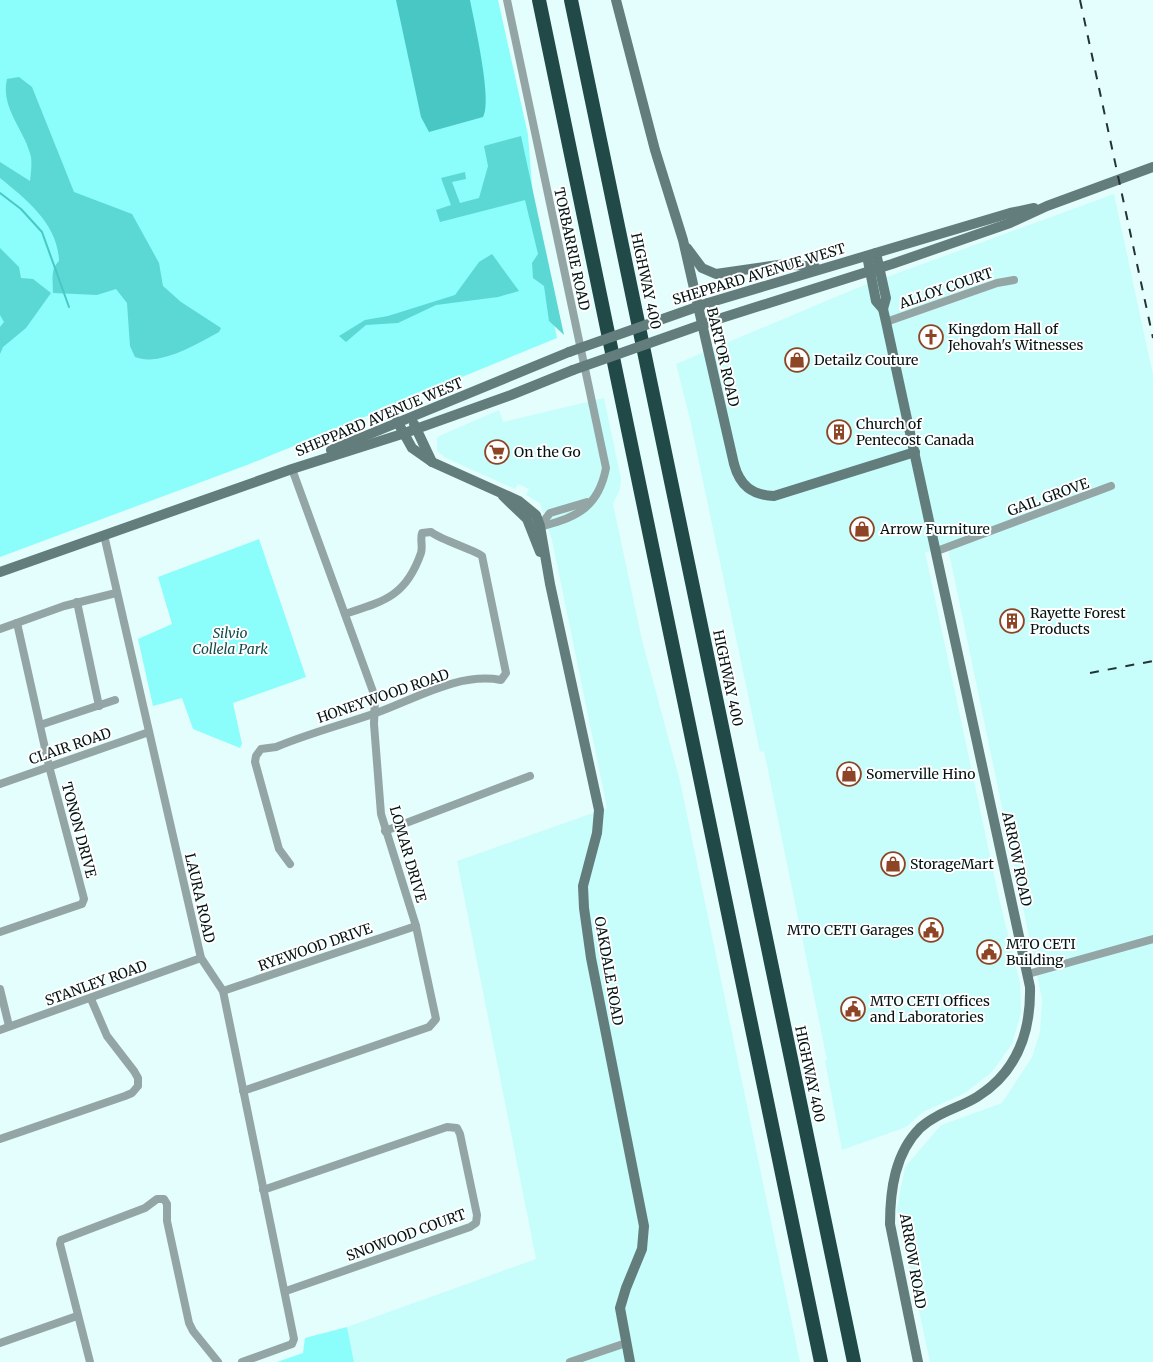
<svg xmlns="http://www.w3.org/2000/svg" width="1153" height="1362" viewBox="0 0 1153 1362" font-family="Merriweather,serif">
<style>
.built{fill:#c7fdfb}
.green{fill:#8bfdfa}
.forest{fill:#5bd7d4}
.water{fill:#48c7c5}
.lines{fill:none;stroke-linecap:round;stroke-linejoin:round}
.stream{stroke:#48c7c5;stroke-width:2}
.street{stroke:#93a5a4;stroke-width:8}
.secondary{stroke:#637d7c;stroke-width:10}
.highway{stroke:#214947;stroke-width:14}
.rail{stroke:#233433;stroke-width:2;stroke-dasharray:9 9;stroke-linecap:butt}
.secondary-bridge{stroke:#637d7c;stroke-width:10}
.labels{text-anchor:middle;stroke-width:4;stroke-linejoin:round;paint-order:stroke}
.street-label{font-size:14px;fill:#041413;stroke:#fff}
.poi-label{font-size:14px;fill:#041413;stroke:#fff;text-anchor:start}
.park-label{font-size:14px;font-style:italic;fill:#134b49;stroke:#fff}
</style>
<rect width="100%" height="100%" fill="#e4fefd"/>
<g class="built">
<polygon points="1114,194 1153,375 1153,1362 930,1362 897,1209 905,1167 941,1125 1002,1103 1032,1057 1040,1032 1042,999 948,548 925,552 999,898 1020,983 1021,1013 1012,1044 992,1072 965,1093 923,1112 906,1127 842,1150 825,1061 827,1060 764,751 760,752 689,415 676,364 857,288"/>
<polygon points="604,398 621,479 620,489 613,504 642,640 680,781 800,1362 354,1362 347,1327 536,1259 457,861 607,808 552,540 540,503 526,495 529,489 518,484 515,489 446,458 437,451 437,439 439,436 499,410 503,422"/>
</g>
<g class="green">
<polygon points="0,0 498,0 528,135 536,236 557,338 247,465 0,557"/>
<polygon points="259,539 306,677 233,703 242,744 240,748 193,729 182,698 153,706 138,639 172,624 158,577"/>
<polygon points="347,1327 354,1362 277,1362 303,1353 305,1338"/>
</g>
<g class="forest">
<path d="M19,77L32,87L74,192L132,214L159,263L163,286L181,302L221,328L219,332C197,344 159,367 135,357L130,346L127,303L116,289L97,295L53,293C53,282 50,269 59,261C58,224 26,199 0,178V162L30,181C31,173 32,164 31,157C25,130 0,108 7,79Z"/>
<polygon points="521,136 564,335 549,321 544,286 533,278 532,263 538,254 525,200 440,222 436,210 451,205 441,178 465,172 466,179 452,182 460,203 479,198 488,166 484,146"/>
<polygon points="0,248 19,267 21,278 33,279 51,293 26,328 3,347 0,354 0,327 4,322 0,315"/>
<polygon points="492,254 519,291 498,297 436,305 398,323 366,325 346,342 339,336 365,320 388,316 455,295 479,262"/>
</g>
<path class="water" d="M396,0H470C474,21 493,102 483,117L429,132L421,117Z"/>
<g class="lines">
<polyline class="stream" points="0,193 21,209 42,232 69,307"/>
<g class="street">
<path d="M507,0L606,468C598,510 574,518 536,528"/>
<polyline points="886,322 997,283 1014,280"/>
<polyline points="540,526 550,513 587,502"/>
<polyline points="104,535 201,958 223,991 294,1339 292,1344 242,1362"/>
<polyline points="937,551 1111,486"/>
<polyline points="77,602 99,706"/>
<polyline points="0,629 64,606 116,593"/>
<polyline points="40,725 115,700"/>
<polyline points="0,784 149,732"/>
<polyline points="385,831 530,776"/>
<path d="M290,864L279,849L255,762L256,756L261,749L276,747C307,734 341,725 373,714C414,700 457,672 501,680L506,673L482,556C478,551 443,541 431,532L422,533C420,540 423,546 421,553C406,596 385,601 345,614"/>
<polyline points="0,932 73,907 82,904 84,899 49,766 17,623"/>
<polyline points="1028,974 1153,939"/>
<polyline points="0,989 9,1026"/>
<polyline points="223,991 416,926"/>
<polyline points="0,1030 201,958"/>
<polyline points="243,1091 429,1027 436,1019 416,926 381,814 374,724 375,697 292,469"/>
<polyline points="0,1139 125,1096 132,1093 138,1086 138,1078 134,1071 107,1036 91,999"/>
<polyline points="263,1190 447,1127 457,1128 460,1134 477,1215 476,1223 470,1227 286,1291"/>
<polyline points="0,1343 77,1316"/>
<polyline points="90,1362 60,1244 61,1240 145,1208 157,1199 164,1199 167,1204 167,1221 189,1323 193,1331 218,1362"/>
<polyline points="570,1362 626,1343"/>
</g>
<g class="secondary">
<path d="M616,0L655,150L683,240L734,464C740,486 752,495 774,496L915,452"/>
<polyline points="687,248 702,268 716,274 785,264 815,267"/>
<polyline points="876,253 886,298 883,309"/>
<path d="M867,256L876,301L883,309L886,322L1030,987C1031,1032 1017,1072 977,1097C959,1108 936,1113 920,1128C895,1153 890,1190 890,1224L918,1362"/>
<polyline points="708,303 1010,213 1034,208"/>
<polyline points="712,321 892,264 1010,223 1047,206 1153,167"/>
<polyline points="397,421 412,448 432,462 519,501 536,515 540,526 550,584 599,810 597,833 583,886 584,908 591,958 644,1226 642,1249 626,1288 620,1308 630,1362"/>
<polyline points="414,424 432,462"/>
<polyline points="331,450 569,352"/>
<polyline points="503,496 527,519 540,552"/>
<polyline points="0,572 292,469 402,434 511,395 573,370"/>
</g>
<g class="highway">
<polyline points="539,0 821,1362"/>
<polyline points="571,0 854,1362"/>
</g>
<g class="rail">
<polyline points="1080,0 1153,338"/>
<polyline points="1090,673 1153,661"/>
</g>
<g class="secondary-bridge">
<polyline points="569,352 708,303"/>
<polyline points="573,370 712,321"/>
</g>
</g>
<defs>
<g id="church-ring" transform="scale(1.25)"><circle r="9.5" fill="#fff" stroke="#8d4525" stroke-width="1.5"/><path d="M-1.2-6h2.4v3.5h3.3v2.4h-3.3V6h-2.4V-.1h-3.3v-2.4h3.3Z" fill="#8d4525"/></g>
<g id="shop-ring" transform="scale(1.25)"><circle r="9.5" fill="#fff" stroke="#8d4525" stroke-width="1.5"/><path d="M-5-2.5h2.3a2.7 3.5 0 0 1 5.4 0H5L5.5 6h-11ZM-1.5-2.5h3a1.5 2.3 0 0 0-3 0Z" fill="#8d4525"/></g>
<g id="building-ring" transform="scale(1.25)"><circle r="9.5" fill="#fff" stroke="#8d4525" stroke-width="1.5"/><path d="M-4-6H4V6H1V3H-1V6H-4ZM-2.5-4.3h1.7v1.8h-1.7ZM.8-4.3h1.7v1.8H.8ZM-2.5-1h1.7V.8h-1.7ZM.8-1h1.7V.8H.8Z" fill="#8d4525"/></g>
<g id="supermarket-ring" transform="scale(1.25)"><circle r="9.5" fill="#fff" stroke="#8d4525" stroke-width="1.5"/><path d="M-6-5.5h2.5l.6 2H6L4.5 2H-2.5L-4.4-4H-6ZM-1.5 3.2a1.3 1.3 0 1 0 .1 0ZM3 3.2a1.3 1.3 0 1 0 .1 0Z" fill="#8d4525"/></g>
<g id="civic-ring" transform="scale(1.25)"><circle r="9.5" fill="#fff" stroke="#8d4525" stroke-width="1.5"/><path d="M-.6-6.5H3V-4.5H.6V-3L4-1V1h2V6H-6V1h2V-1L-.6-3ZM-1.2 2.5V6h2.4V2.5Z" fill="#8d4525"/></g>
</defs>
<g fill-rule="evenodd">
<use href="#church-ring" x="931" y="337"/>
<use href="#shop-ring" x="797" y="360"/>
<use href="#building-ring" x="839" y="432"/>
<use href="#supermarket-ring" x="497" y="452"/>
<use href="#shop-ring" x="862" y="529"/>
<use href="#building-ring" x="1012" y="621"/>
<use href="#shop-ring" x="849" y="774"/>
<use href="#shop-ring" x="893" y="864"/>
<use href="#civic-ring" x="931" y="930"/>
<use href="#civic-ring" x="989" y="952"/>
<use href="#civic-ring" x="853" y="1009"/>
</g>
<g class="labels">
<g class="street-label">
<text transform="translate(572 249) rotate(78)" y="5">TORBARRIE ROAD</text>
<text transform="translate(759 274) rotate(-17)" y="5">SHEPPARD AVENUE WEST</text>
<text transform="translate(646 281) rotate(78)" y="5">HIGHWAY 400</text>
<text transform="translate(946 288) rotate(-19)" y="5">ALLOY COURT</text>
<text transform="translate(723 357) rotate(77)" y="5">BARTOR ROAD</text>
<text transform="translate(379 417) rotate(-23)" y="5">SHEPPARD AVENUE WEST</text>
<text transform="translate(1048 497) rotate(-20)" y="5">GAIL GROVE</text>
<text transform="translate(728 678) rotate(78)" y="5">HIGHWAY 400</text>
<text transform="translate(383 696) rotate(-19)" y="5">HONEYWOOD ROAD</text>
<text transform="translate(70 746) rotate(-19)" y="5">CLAIR ROAD</text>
<text transform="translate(79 830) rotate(75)" y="5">TONON DRIVE</text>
<text transform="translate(408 854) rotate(74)" y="5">LOMAR DRIVE</text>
<text transform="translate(1017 859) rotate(78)" y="5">ARROW ROAD</text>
<text transform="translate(200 898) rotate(77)" y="5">LAURA ROAD</text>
<text transform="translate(315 947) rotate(-19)" y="5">RYEWOOD DRIVE</text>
<text transform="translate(609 971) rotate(80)" y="5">OAKDALE ROAD</text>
<text transform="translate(96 983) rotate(-20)" y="5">STANLEY ROAD</text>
<text transform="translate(810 1074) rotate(78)" y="5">HIGHWAY 400</text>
<text transform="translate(406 1235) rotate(-20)" y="5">SNOWOOD COURT</text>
<text transform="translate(913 1261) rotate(80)" y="5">ARROW ROAD</text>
</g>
<g class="poi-label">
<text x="948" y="334">Kingdom Hall of<tspan x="948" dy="16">Jehovah's Witnesses</tspan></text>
<text x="814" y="365">Detailz Couture</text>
<text x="856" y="429">Church of<tspan x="856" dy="16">Pentecost Canada</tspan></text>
<text x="514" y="457">On the Go</text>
<text x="880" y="534">Arrow Furniture</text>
<text x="1030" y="618">Rayette Forest<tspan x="1030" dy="16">Products</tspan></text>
<text x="866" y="779">Somerville Hino</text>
<text x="910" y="869">StorageMart</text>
<text x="914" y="935" text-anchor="end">MTO CETI Garages</text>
<text x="1006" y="949">MTO CETI<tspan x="1006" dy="16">Building</tspan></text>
<text x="870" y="1006">MTO CETI Offices<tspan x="870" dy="16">and Laboratories</tspan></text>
</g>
<g class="park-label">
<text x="230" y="638">Silvio<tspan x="230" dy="16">Collela Park</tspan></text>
</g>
</g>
</svg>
